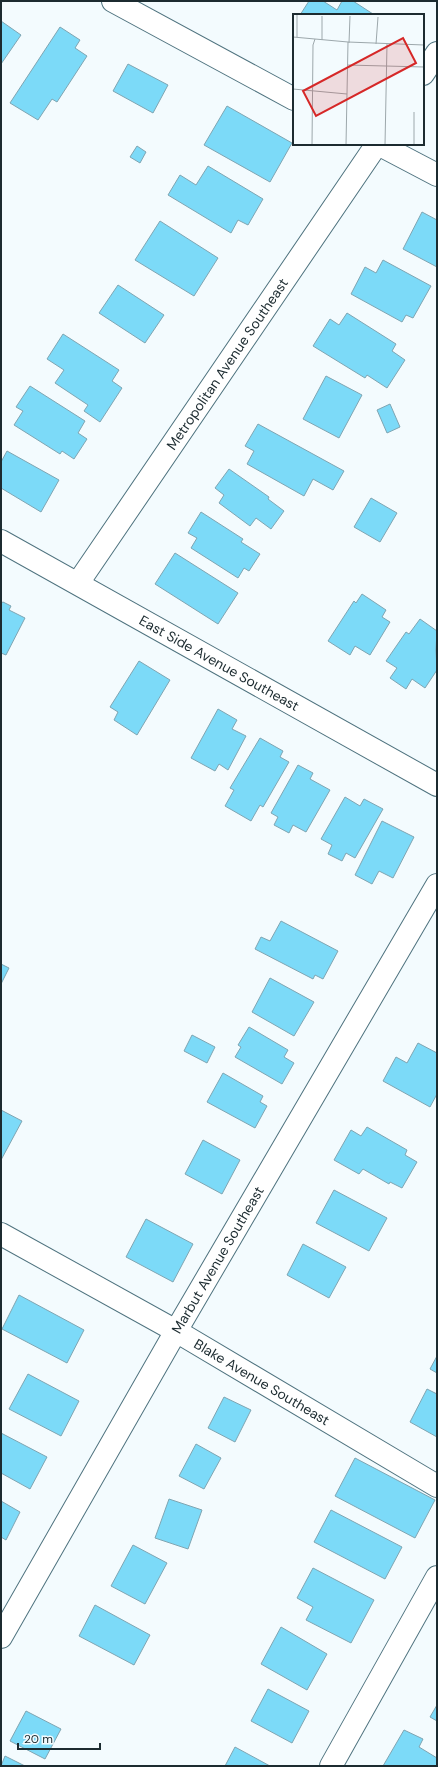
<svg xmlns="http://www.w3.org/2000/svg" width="438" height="1767" viewBox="0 0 438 1767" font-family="'DM Sans',sans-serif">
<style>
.building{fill:#7cdaf8;stroke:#7fa5b2}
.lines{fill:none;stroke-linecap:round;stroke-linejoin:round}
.minor-casing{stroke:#4f737f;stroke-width:24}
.minor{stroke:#fff;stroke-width:22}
.labels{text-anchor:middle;stroke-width:3;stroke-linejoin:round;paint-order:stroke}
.street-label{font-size:14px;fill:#1c2b30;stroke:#f3fbfe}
.inset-road{fill:none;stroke:#9da8ac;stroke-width:1}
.view{fill:#d62828;fill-opacity:0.15;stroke:#d62828;stroke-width:2}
.inset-edge{fill:none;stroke:#1c2b30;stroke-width:2}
</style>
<rect width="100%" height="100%" fill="#f3fbfe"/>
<g class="building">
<polygon points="309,1 323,1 337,10 342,1 353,1 373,14 300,15"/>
<polygon points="1,21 21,35 1,64"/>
<polygon points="60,27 80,40 75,48 87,56 57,102 52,99 38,120 10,103"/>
<polygon points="128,64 168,85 153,113 113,91"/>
<polygon points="227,106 292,143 270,182 204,145"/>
<polygon points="137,146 146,152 140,163 130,157"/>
<polygon points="208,166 263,199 248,225 238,220 231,233 168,195 180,175 196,185"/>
<polygon points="422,212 437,220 437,267 403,249"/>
<polygon points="160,221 218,258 194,296 135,260"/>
<polygon points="383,260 431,286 413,318 406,315 402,322 351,294 365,267 376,273"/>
<polygon points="118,285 164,315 145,343 99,313"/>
<polygon points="347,313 396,344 392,351 405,360 387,388 367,375 365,378 313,346 330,319 339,325"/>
<polygon points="63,334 119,370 112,381 122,388 100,422 84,411 88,405 55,383 64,370 47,359"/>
<polygon points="326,376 362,395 339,438 303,419"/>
<polygon points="30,386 85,421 78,433 87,439 74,459 62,451 60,454 14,425 23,411 16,407"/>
<polygon points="390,404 400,427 387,433 377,410"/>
<polygon points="258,424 344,471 333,490 313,479 304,496 247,464 254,451 245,446"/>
<polygon points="7,451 59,480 41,512 1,488 1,462"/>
<polygon points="229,469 269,497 268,499 284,511 271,529 256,518 250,526 219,503 224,495 215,488"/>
<polygon points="371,498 397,513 380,542 354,527"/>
<polygon points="201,512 243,539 241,542 260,554 249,571 244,568 238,578 191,548 197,538 188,533"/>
<polygon points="175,553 238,593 218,624 155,584"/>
<polygon points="362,594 386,610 382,617 390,622 370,655 355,646 350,655 328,641 354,601 356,603"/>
<polygon points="3,602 11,606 9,610 25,618 6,655 1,653 1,603"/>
<polygon points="420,619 437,631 436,650 437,670 425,688 412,679 406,689 390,678 397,668 386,661 406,632 409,634"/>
<polygon points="139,661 170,680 137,735 114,720 118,712 110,707"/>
<polygon points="218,709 237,720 232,729 246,736 228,770 219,764 215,771 191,758"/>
<polygon points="260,738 283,751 280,757 289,762 263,807 260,805 251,821 225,806 234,790 230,788"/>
<polygon points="298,765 313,773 310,779 330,790 306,832 293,825 289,833 274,825 278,817 271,813"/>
<polygon points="345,797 360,806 364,799 383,809 355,858 346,853 342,861 328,854 332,845 321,839"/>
<polygon points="382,821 414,837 393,878 379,871 372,884 355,875"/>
<polygon points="281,921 338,951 323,979 315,975 313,979 255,949 261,937 270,941"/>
<polygon points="1,964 9,968 1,984"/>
<polygon points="270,978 314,1002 294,1036 252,1012"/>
<polygon points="249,1027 288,1050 284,1057 294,1063 282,1084 235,1057 241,1047 238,1045"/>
<polygon points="192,1035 215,1047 207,1063 184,1051"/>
<polygon points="418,1043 437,1053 437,1094 430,1107 383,1081 396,1057 407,1063"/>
<polygon points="223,1073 263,1096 260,1102 267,1106 255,1128 207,1102"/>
<polygon points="1,1110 22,1121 1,1160"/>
<polygon points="367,1127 407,1150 405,1155 417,1162 402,1188 390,1182 389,1184 363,1169 359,1174 334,1160 351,1130 361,1136"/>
<polygon points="203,1140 240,1160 222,1194 185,1174"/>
<polygon points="334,1190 387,1218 369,1251 316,1223"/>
<polygon points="146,1219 193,1244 173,1282 126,1257"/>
<polygon points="303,1244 346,1267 329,1298 287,1275"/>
<polygon points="19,1295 84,1330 67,1363 2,1329"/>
<polygon points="437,1356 437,1373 430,1369"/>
<polygon points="28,1374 79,1401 61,1436 9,1409"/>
<polygon points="427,1389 437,1394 437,1437 410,1422"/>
<polygon points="224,1397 251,1410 235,1442 208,1428"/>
<polygon points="1,1433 47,1457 30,1489 1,1473"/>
<polygon points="196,1444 221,1458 204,1489 179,1476"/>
<polygon points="355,1458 435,1500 415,1538 335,1496"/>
<polygon points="169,1499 202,1510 188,1549 155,1538"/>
<polygon points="1,1501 20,1512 6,1540 1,1537"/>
<polygon points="331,1510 402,1547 385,1579 314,1542"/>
<polygon points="133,1545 167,1563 145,1604 111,1586"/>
<polygon points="313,1568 374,1600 351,1643 306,1620 313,1607 297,1598"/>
<polygon points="95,1605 150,1635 134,1665 79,1636"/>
<polygon points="281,1627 327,1654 307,1690 261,1664"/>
<polygon points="268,1689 309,1711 292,1743 251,1721"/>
<polygon points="437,1705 437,1721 430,1717"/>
<polygon points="26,1711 61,1729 45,1759 10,1741"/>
<polygon points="404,1730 423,1739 419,1747 437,1758 437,1766 383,1766"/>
<polygon points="235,1747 270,1766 225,1766"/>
<polygon points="5,1756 25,1766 1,1766"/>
</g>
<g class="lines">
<g class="minor-casing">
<g id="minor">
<polyline points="113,1 294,99"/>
<polyline points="423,74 437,53"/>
<polyline points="378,144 437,175"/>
<path id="s1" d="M1,541L437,785"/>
<path id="s2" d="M78,583L377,144"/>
<path id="s3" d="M1,1234L176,1331L437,1486"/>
<path id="s4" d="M1,1637L176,1331L437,885"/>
<polyline points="331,1766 437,1577"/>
</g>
</g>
<use href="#minor" class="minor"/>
</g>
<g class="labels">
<g class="street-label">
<text dy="5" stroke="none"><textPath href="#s2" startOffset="265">Metropolitan Avenue Southeast</textPath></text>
<text dy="5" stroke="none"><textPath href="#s1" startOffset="250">East Side Avenue Southeast</textPath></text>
<text dy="5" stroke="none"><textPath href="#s4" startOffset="435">Marbut Avenue Southeast</textPath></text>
<text dy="5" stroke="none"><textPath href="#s3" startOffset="300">Blake Avenue Southeast</textPath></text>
</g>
</g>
<g transform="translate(293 14)">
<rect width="131" height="131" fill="#f3fbfe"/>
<path class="inset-road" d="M0,23L55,28L131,31M4,23V0M29,26V2M56,29L57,2M83,30L85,3M54,51L131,53M0,75L54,80M19,131L20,31L22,25M53,131L55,28M92,131L94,30M121,131V98"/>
<path class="view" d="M110,24L123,49L23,102L10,77Z"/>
<rect width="131" height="131" class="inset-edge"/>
</g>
<rect width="438" height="1767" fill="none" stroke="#1c2b30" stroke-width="4"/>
<path d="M18 1743v6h82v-6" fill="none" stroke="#1c2b30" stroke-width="2"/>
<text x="24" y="1743" font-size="12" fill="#1c2b30" stroke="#f3fbfe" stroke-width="3" paint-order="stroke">20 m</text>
</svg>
